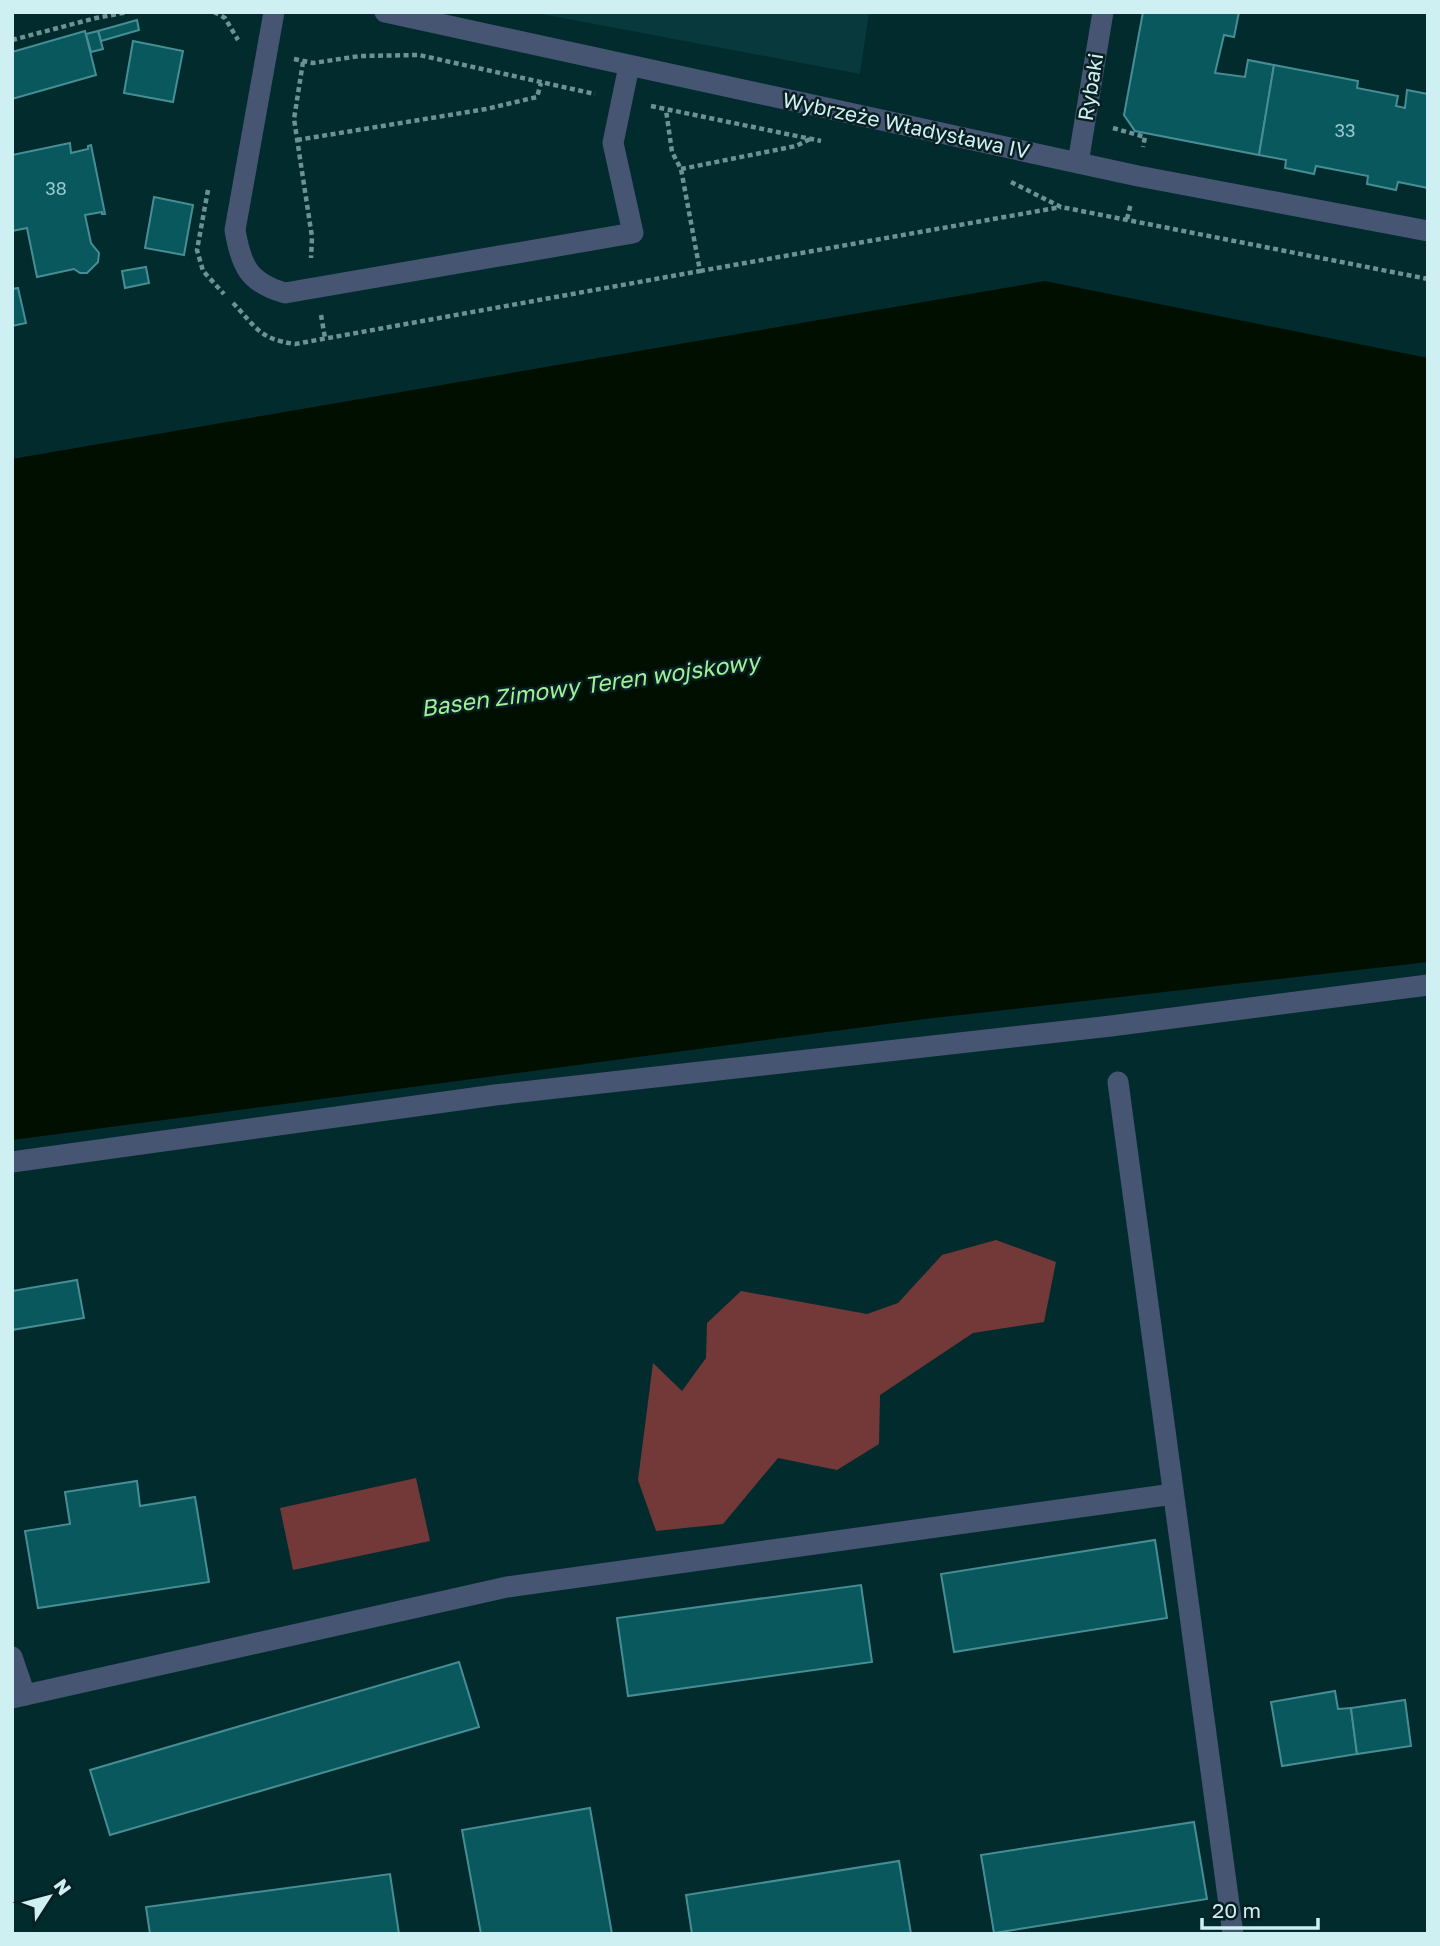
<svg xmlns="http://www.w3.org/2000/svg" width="1440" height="1946" viewBox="0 0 1440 1946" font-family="'Golos Text',sans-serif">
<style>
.built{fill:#08393d}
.green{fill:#723938}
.water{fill:#010f01}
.building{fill:#08585e;stroke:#478e94;stroke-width:2}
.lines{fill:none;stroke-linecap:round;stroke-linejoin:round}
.path{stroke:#6d9295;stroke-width:4.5;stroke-dasharray:5 3.5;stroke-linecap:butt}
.service{stroke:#455572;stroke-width:21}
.minor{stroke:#455572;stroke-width:21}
.tertiary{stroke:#455572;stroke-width:21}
.labels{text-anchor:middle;stroke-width:5;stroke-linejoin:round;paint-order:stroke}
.number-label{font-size:18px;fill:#9ccace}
.street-label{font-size:21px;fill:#cef0f3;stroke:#091f21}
.water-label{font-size:23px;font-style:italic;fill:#9ef197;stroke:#091f21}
</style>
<rect width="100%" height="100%" fill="#022b2e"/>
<polygon class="built" points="531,12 869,12 860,74"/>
<g class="green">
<polygon points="996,1240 1056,1262 1044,1322 973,1333 880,1395 879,1444 837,1470 778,1458 723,1524 656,1531 638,1480 653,1363 682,1391 706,1358 707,1323 741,1291 867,1314 898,1303 942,1255"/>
<polygon points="416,1478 430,1541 293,1570 280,1508"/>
</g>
<polygon class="water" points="1045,281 1428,358 1428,962 925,1019 12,1140 12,459"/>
<g class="building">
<polygon points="1143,12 1239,12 1234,37 1224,35 1215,73 1245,77 1248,60 1274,65 1259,155 1135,131 1124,115"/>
<polygon points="137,20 139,30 101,41 98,31"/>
<polygon points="85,31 96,75 12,99 12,52"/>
<polygon points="98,31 103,49 91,52 86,34"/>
<polygon points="133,41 183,51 173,102 124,93"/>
<polygon points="1274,65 1358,81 1357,88 1398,96 1396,106 1405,108 1407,90 1428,94 1428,188 1398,182 1396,190 1367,184 1368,176 1316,166 1314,174 1285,168 1286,160 1259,155"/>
<polygon points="70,143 71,153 88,149 88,146 91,145 105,214 102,214 102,212 85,215 91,243 99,253 98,262 87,273 80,273 74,269 37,277 27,228 12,231 12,155"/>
<polygon points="154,197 193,205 184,255 145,248"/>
<polygon points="146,267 149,283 125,288 122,271"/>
<polygon points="18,288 26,323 12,326 12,289"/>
<polygon points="77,1280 84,1318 12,1330 12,1291"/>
<polygon points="137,1481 140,1506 195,1497 209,1582 38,1608 25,1531 70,1524 65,1492"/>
<polygon points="1155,1540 1167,1618 954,1652 941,1574"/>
<polygon points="861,1585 872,1662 628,1696 617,1618"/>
<polygon points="459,1662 479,1727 110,1835 90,1770"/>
<polygon points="1335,1691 1338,1709 1351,1708 1357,1754 1282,1766 1271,1702"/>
<polygon points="1405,1700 1411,1746 1357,1754 1351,1708"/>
<polygon points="590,1808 612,1934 481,1934 462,1830"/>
<polygon points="1194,1822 1207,1899 994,1933 981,1855"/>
<polygon points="899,1861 911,1934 692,1934 686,1895"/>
<polygon points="390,1874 399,1934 150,1934 146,1907"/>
</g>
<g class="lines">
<g class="path">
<polyline points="214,12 225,18 238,40"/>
<polyline points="12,40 96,18 128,12"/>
<polyline points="294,59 313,63 360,56 419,55 595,94"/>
<polyline points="303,62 294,119 312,237 311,258"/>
<polyline points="651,106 821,141"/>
<polyline points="1113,128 1145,137 1143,147"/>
<polyline points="297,140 486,109 537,97 541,83"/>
<polyline points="681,169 796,146 810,139"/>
<polyline points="1011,182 1061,207 1428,279"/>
<polyline points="208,190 197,250 203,271 224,294"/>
<polyline points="1127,219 1131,203"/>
<polyline points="700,271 1061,207"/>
<path d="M233,303C256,327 259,339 295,344L700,271L681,169L672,152L666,110"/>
<polyline points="321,315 325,338"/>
</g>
<g class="service">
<path d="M274,12L235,230C241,266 249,283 285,293L633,233L613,143L629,66"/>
<polyline points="1118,1082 1233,1934"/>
<polyline points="12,1162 495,1095 1111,1026 1428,985"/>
<polyline points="12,1657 25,1695"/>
<polyline points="12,1698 507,1587 1173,1494"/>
</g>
<polyline class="minor" points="1078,163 1103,12"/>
<polyline class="tertiary" points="385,12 1138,176 1428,231"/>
</g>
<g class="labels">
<g class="number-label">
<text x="1345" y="137">33</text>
<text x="56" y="195">38</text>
</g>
<g class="street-label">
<text transform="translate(1091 87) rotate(-81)" y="7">Rybaki</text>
<text transform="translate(906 126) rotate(12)" y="7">Wybrzeże Władysława IV</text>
</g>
<g class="water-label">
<text transform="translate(590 685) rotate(-8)" y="8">Basen Zimowy Teren wojskowy</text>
</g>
</g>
<rect width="1440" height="1946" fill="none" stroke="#cef0f3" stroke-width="28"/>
<g transform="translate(49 1897) rotate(54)" stroke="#091f21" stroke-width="5" paint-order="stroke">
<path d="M0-5L12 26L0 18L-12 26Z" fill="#cef0f3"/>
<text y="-10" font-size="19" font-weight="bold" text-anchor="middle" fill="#cef0f3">N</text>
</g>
<path d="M1202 1918v10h116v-10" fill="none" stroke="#cef0f3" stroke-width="3.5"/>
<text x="1212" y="1918" font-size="21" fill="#cef0f3" stroke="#091f21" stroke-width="5" paint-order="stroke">20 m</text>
</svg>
